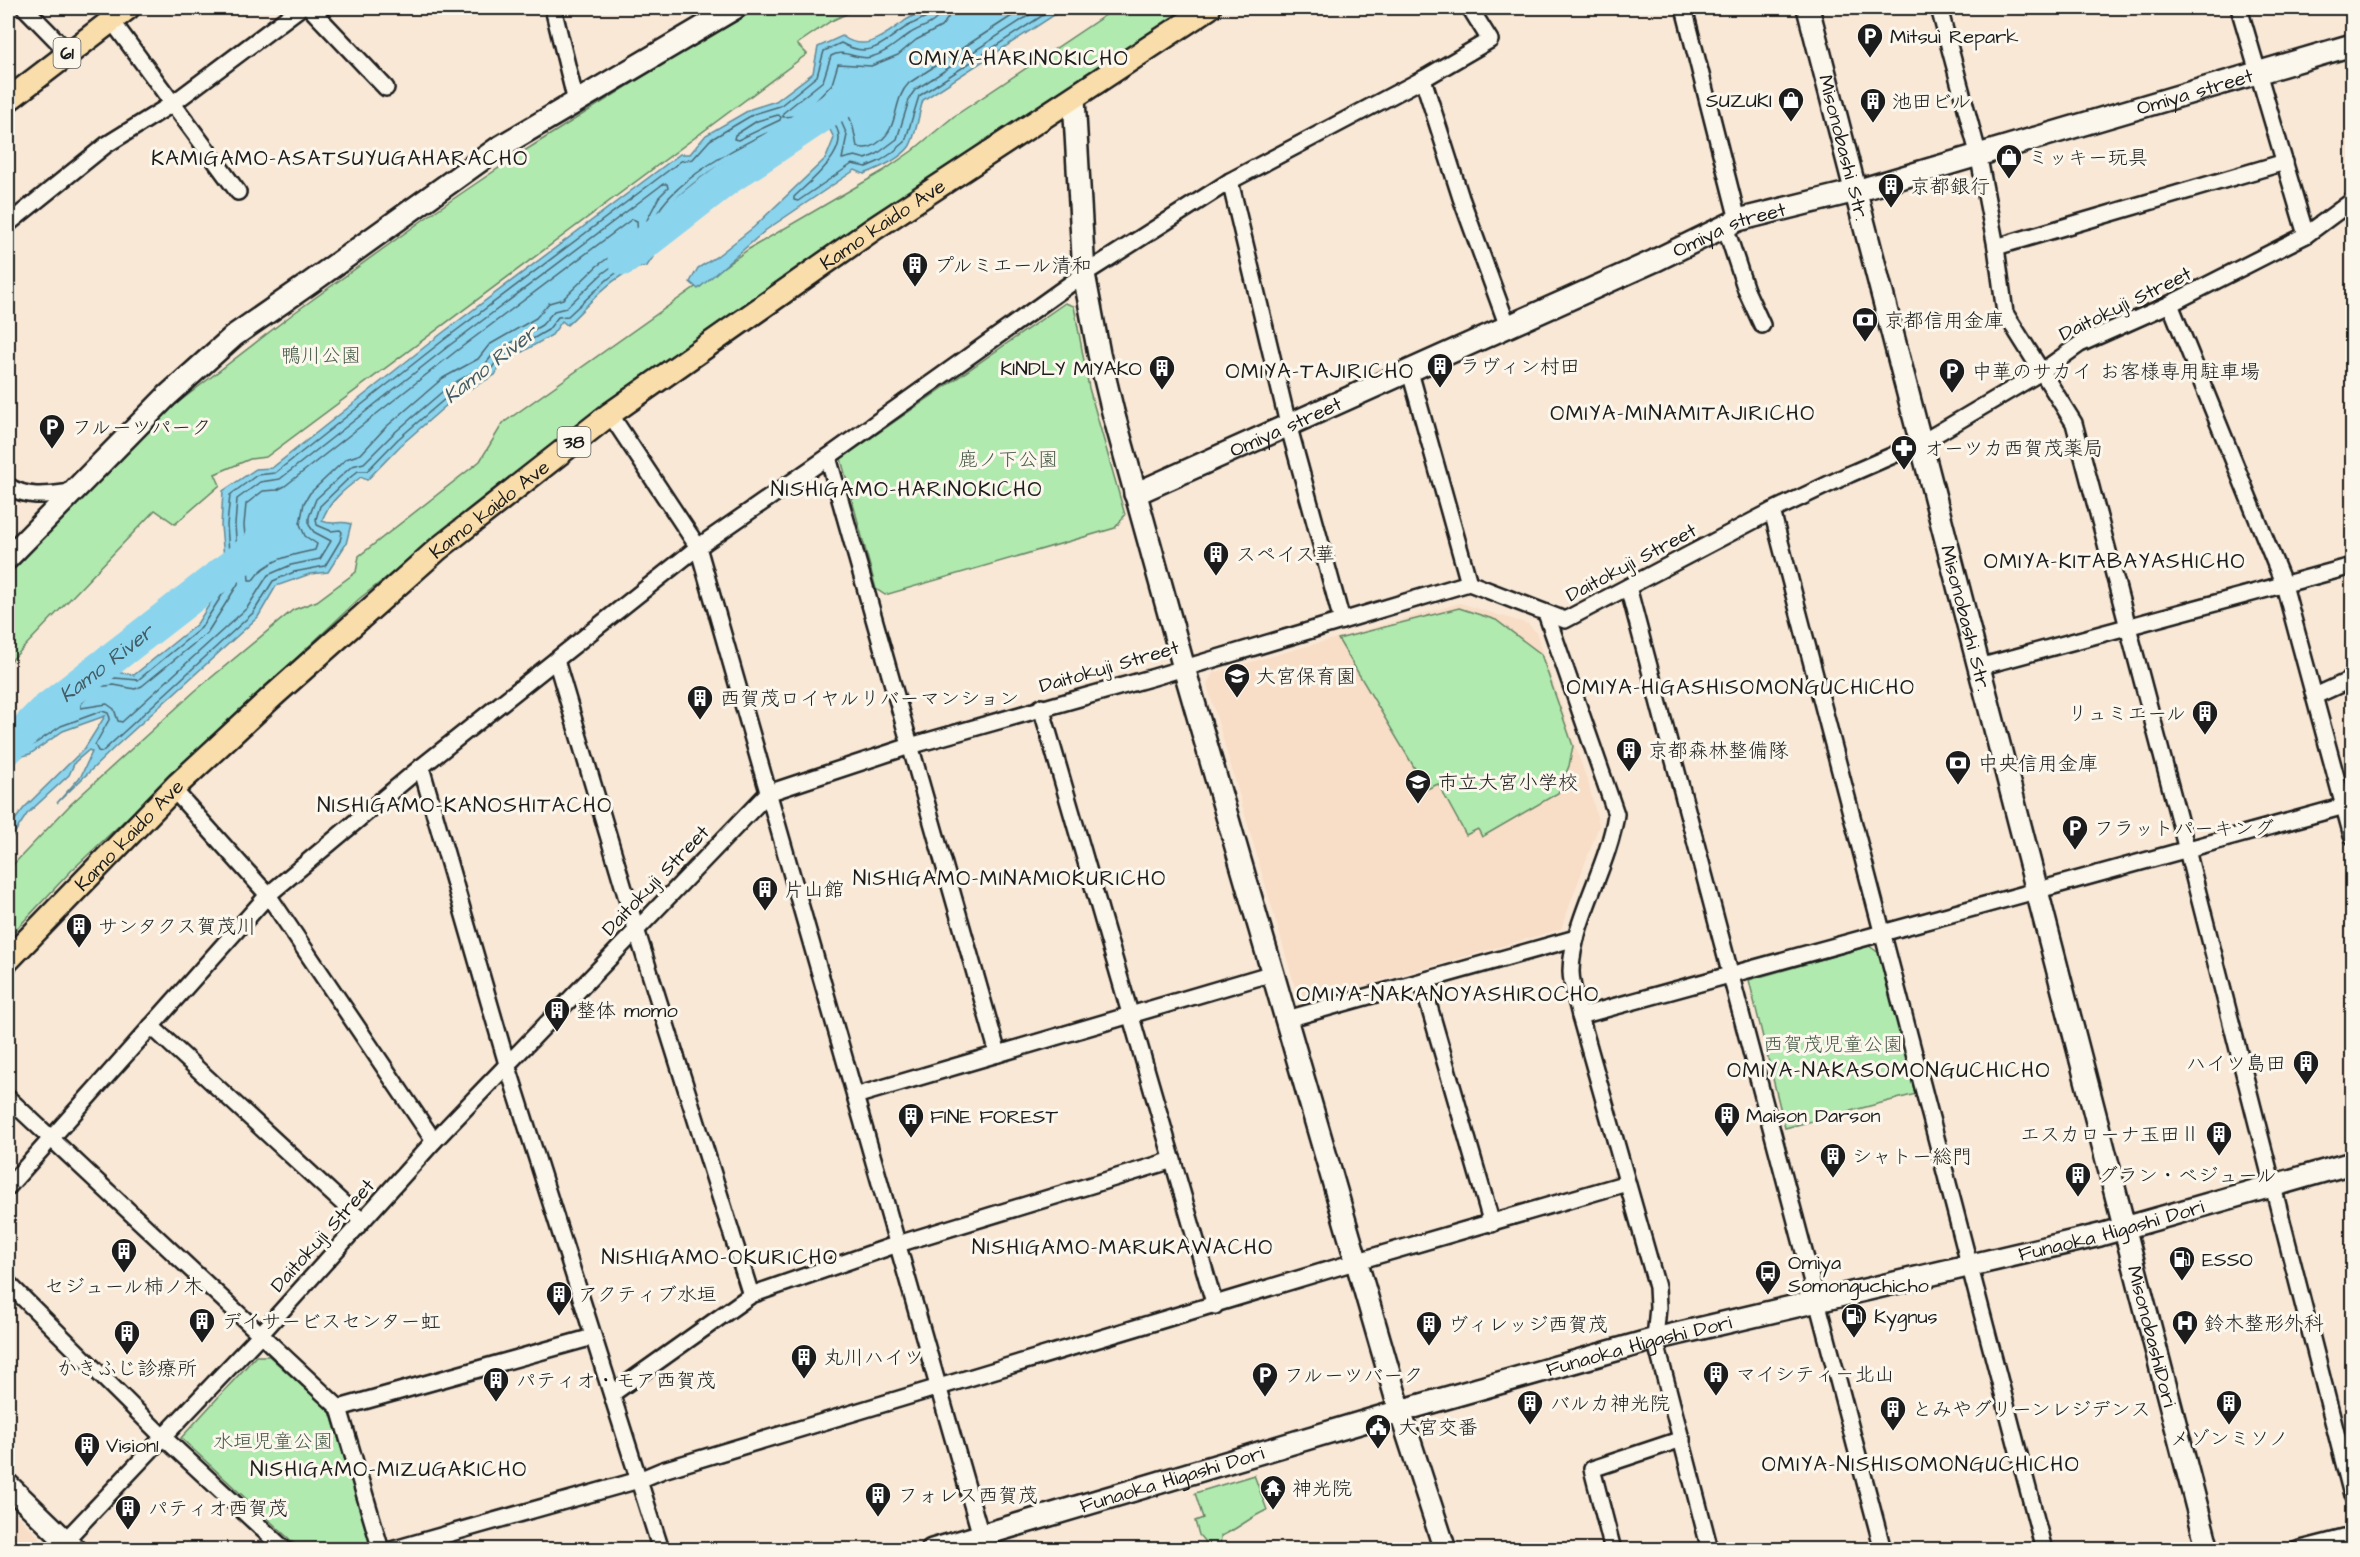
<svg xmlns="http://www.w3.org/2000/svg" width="2360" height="1557" viewBox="0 0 2360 1557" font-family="'Architects Daughter','Klee One',sans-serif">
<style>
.built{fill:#f8ddc7}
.green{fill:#b0eaae;stroke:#668365;stroke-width:1.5}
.water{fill:#8bd4ed;stroke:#5f8a99;stroke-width:1.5}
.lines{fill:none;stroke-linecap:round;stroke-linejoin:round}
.shore{stroke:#486670;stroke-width:1.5}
.river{stroke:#8bd4ed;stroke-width:33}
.street-casing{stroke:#1c1c1c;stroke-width:20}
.secondary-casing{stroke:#1c1c1c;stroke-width:26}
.primary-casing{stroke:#1c1c1c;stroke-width:27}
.street{stroke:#fbf7ec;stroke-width:15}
.secondary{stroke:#fbf7ec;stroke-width:21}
.primary{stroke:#f9deab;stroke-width:22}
.labels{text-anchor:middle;stroke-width:6;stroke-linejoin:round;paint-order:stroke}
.shield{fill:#fbf7ec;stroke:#5f5e5a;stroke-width:1.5}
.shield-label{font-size:18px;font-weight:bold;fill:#1c1c1c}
.poi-label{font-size:20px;fill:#1c1c1c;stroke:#fbf7ec;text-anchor:start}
.street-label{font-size:20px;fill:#1c1c1c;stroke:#fbf7ec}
.park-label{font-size:20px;fill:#485a48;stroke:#fbf7ec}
.neighbourhood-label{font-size:21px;letter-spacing:1.5px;fill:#1c1c1c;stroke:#fbf7ec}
.water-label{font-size:21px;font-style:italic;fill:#435c65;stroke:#fbf7ec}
</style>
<rect width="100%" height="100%" fill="#f9e8d6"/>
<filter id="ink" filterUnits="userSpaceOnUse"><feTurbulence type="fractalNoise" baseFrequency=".0167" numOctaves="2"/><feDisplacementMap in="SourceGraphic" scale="12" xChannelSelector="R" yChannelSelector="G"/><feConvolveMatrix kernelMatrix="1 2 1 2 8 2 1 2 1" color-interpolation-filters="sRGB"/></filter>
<g filter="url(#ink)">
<g class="built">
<polygon points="1460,603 1528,624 1536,632 1589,786 1599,825 1561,929 1306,1002 1298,997 1207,684 1213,673"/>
<polygon points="8,1507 39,1537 38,1549 8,1549"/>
</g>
<g class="green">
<polygon points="759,8 859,8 831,21 797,44 807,54 266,457 250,459 215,474 220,485 175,524 155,510 8,664 8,576 84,494 171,408 294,313 434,212 521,153 674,57"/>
<polygon points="1116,8 1193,8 607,403 359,599 71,871 8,938 8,870 71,804 195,691 293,610 317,601 356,572 359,556 480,461 503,423 749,249 883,171 912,151 953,117"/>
<polygon points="1065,303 1074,306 1089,388 1125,515 1115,528 885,595 876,589 841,459"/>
<polygon points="1459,608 1496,620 1541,654 1573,746 1569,766 1558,793 1482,837 1478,829 1466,835 1438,784 1427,789 1338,639"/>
<polygon points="1869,946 1879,953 1916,1094 1785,1128 1749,980"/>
<polygon points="256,1356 269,1356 330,1411 372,1548 300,1549 181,1438"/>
<path d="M1254,1475L1267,1510C1250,1517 1238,1529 1221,1536L1220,1548L1211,1549L1199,1535L1195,1521L1203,1518L1195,1493Z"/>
</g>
<path class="water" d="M932,8H1065L923,100C919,112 916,137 909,147C899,160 880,168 864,174L855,170L766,230L698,289L690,282L698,268L716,257L754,227L826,158L834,138L828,126C816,127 803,127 791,130C758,139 664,191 659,227C658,232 661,240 661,245L647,266C615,270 590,304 567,325L562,321L552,335L501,364L495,375L457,396L402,444L367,480L361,477C345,489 328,502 322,521C334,526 339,520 351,524L346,544L328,572L310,574L276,586L258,617L115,747L57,803L81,776L92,752L89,750L75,762L69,775L27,814L8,843V829L24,808L85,748L105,716L63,731L30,754L8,760V741L24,725L65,702L89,674L115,672L134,675L197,624L226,578L221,526L223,491L256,469L272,468L441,334L680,154H690L706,135L751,109L776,101L813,73L818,47L842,36C865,53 883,36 902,23C910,16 922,12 932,8Z"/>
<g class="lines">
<g class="shore">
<path d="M940,8C940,13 939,17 935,20C929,26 918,28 911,33C897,42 887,53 871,57C857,61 844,48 831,56L823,81L783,113V117L833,113L840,119L847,135L842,159L855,156L866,159L877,154L897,139L910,97L915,90L1040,8"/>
<path d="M949,8L948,18L941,27L916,40L898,55L871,66L838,64L832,84L815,102L817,104C851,101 852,121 857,147C867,149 871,148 879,142C900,127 892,100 909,83L1024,8"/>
<polygon points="778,115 781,117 780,120 738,140 734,139 735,135 757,121"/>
<polygon points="663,184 667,184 668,188 659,197 647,220 647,242 639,253 625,257 603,273 566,308 554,311 542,325 494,353 484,366 449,386 393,434 364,463 352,466 316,499 309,517 309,525 314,532 331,541 320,559 291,565 268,575 247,608 122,722 118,721 114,709 107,704 81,708 81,704 96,687 114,685 135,689 142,686 207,633 238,584 239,577 235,525 237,499 260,482 280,479 450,345"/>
<path d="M632,219L637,221L638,239L634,244L619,250L597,266L563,299L549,303L536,318L489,345L478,359L443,378L386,427L361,454L346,459L310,493L304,503L300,524L305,536L317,544L315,550C292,555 267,559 253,580H249L244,525L246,504L263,491L277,490L285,486L455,352Z"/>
<path d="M8,744L13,743L28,729L68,707L92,680L115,678L138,680L201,628L231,581L227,525L230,495L257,475L275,473L445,339L681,161L693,159L710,140L754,114L780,106L817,76L824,51L841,43C873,61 884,40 908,26C915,22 923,19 930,15L933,8"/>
<path d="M8,754L27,749L61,726L102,711L108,713L110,718L95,745L98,751L102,752L253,613L273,581L294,572L325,566L340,541L342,532L340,530L331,531L317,525L316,519L320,506L346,481L358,471H367L398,439L453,392L490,371L498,359L548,330L558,317L568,316L608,279L630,263L644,260L655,244C655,238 652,231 653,226C658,187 754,134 789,125C801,122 818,119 830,120C859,145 811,180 794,197V200L798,201L852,164L866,167L880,161L892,153L905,142L919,96L1054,8"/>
</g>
<g class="river">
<polyline points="624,259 727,179 838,105"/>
<path id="s1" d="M8,748L43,712L260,544"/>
</g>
<g class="street-casing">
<g id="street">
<polyline points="25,8 63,47 65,54"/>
<polyline points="310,8 386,88"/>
<polyline points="553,8 576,102"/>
<polyline points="1684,8 1738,220"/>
<polyline points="1939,8 1978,153 1996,247 2005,313 2074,423 2187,850 2352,1495"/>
<polyline points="2239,8 2306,235"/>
<polyline points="112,21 238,192"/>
<polyline points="1423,79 1461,198 1508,327"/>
<polyline points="1230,181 1288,424 1342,621"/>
<polyline points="8,224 106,145 172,104 300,8"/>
<polyline points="1725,226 1746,290 1762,325"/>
<polyline points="1996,247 2285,162"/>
<polyline points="2170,304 2284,585 2352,836"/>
<polyline points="1410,372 1469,583"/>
<polyline points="610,414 698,547 985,1550"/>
<polyline points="828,457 998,1054"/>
<path d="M8,486C28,499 48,495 71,492"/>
<polyline points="1772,511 2044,1550"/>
<polyline points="1628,587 1883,1550"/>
<path d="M1546,613L1616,814C1609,866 1572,921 1571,971C1571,985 1577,1002 1580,1016L1657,1287L1658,1307L1655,1339L1710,1550"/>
<polyline points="556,660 636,929 751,1295"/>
<polyline points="1979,667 2352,566"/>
<polyline points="2315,696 2352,679"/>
<polyline points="1041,707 1215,1306"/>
<polyline points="421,767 507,1064 661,1550"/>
<polyline points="173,789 268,895 434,1141"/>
<polyline points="1422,982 1492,1224"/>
<polyline points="1580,1016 2352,804"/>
<polyline points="1287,1019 1576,938"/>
<polyline points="151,1026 362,1221"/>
<polyline points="855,1096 1273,973"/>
<polyline points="8,1098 339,1408 381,1550"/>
<polyline points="8,1187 268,895 421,767 698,547 828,457 1084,274 1230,181 1423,79 1490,40 1470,8"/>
<polyline points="8,1283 162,1436 285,1550"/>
<polyline points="612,1394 751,1295 898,1244 1173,1160"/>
<polyline points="339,1408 593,1337"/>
<polyline points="56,1550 259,1336 434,1141 768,793 910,746 1154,677 1469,583 1565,620 1772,511 1850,474 1921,443 2041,372 2080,344 2170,304 2306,235 2352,201"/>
<polyline points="391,1550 639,1480 663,1470 1358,1261 1627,1183"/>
<polyline points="1613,1550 1592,1469 1682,1439"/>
<polyline points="2297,1550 2352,1536"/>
</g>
</g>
<g class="secondary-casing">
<g id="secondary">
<path id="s2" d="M1808,8L2208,1550"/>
<polyline points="1074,98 1084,274 1099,354 1113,412 1184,668 1400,1411 1445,1550"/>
<path id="s3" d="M1135,494L1654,261L1738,220L1856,191L2352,45"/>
<polyline points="8,558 167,396 235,335 310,283 498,148 735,8"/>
<polyline points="8,1485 75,1550"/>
<path id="s4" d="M932,1550L1400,1411L1655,1339L2100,1235L2352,1163"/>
</g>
</g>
<g class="primary-casing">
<g id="primary">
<polyline points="8,100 128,8"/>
<path id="s5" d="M8,960L178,784L273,696L438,549L610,414L872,230L1209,8"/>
</g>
</g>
<use href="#street" class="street"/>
<use href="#secondary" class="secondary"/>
<use href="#primary" class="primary"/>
</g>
</g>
<defs>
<g id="parking-pin" transform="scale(1.35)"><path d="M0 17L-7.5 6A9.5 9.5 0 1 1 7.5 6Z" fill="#1c1c1c" stroke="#fbf7ec"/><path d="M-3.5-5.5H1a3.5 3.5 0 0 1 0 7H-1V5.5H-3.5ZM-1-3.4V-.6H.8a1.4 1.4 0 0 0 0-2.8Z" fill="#fff"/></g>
<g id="shop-pin" transform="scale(1.35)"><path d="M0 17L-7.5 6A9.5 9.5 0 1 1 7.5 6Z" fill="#1c1c1c" stroke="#fbf7ec"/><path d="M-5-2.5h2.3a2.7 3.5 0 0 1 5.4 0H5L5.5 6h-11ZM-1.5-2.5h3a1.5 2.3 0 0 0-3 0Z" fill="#fff"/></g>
<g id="building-pin" transform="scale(1.35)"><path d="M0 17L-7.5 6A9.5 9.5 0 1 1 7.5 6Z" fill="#1c1c1c" stroke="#fbf7ec"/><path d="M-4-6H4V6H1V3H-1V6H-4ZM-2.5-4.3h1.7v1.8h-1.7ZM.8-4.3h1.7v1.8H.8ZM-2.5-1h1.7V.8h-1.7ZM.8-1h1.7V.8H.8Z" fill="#fff"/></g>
<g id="bank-pin" transform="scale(1.35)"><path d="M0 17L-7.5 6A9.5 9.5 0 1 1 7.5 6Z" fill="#1c1c1c" stroke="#fbf7ec"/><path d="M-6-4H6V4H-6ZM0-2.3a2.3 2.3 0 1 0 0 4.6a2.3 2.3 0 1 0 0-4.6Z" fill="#fff"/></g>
<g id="pharmacy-pin" transform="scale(1.35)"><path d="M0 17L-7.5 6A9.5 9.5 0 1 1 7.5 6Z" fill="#1c1c1c" stroke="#fbf7ec"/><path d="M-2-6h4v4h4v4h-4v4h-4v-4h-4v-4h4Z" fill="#fff"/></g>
<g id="school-pin" transform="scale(1.35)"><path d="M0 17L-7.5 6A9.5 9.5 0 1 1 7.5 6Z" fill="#1c1c1c" stroke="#fbf7ec"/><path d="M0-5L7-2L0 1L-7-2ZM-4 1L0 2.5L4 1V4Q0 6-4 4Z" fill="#fff"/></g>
<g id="fuel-pin" transform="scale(1.35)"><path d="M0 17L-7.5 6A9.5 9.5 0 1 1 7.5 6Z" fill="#1c1c1c" stroke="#fbf7ec"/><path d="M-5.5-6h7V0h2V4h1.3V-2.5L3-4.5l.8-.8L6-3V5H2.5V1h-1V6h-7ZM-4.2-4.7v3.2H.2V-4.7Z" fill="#fff"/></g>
<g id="bus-pin" transform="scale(1.35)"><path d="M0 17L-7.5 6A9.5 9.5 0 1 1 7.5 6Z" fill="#1c1c1c" stroke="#fbf7ec"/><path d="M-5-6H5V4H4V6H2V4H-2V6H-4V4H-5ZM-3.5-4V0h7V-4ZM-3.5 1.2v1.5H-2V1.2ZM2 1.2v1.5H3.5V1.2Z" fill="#fff"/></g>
<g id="hospital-pin" transform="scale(1.35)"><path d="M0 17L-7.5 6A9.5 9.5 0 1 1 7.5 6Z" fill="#1c1c1c" stroke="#fbf7ec"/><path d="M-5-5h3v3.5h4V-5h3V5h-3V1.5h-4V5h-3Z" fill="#fff"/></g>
<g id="civic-pin" transform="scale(1.35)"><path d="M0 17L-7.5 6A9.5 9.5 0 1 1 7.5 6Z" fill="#1c1c1c" stroke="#fbf7ec"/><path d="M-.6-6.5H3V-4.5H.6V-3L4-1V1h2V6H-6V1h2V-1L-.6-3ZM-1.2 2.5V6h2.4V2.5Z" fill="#fff"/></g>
<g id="temple-pin" transform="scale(1.35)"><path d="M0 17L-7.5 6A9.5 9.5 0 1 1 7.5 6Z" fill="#1c1c1c" stroke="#fbf7ec"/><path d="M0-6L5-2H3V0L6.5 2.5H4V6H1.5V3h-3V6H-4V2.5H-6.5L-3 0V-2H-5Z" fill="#fff"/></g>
</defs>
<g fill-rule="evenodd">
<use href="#parking-pin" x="1870" y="36"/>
<use href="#shop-pin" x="1791" y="100"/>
<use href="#building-pin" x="1873" y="101"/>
<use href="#shop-pin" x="2009" y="157"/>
<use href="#building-pin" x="1891" y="186"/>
<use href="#building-pin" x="915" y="265"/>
<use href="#bank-pin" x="1865" y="320"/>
<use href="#building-pin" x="1440" y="366"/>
<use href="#building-pin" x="1162" y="368"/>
<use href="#parking-pin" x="1952" y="371"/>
<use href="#parking-pin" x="52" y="427"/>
<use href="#pharmacy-pin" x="1904" y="448"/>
<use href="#building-pin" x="1216" y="554"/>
<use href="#school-pin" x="1237" y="676"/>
<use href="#building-pin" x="700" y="698"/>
<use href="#building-pin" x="2205" y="713"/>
<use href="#building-pin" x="1629" y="750"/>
<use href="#bank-pin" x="1958" y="763"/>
<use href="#school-pin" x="1418" y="782"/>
<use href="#parking-pin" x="2075" y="828"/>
<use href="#building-pin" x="765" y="889"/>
<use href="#building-pin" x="79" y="926"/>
<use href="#building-pin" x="557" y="1010"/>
<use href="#building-pin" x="2306" y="1063"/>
<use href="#building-pin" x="1727" y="1115"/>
<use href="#building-pin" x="911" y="1116"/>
<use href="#building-pin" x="2219" y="1134"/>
<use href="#building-pin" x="1833" y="1156"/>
<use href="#building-pin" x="2078" y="1175"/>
<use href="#building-pin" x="124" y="1251"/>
<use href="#fuel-pin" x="2182" y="1259"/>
<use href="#bus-pin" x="1768" y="1273"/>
<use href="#building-pin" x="559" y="1294"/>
<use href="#fuel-pin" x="1854" y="1316"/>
<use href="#building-pin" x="202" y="1321"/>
<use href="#hospital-pin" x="2185" y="1323"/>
<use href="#building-pin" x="1429" y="1324"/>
<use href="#building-pin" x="127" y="1333"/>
<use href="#building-pin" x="804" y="1357"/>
<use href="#building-pin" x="1716" y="1374"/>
<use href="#parking-pin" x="1265" y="1375"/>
<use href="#building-pin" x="496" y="1380"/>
<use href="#building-pin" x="1530" y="1403"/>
<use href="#building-pin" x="2229" y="1403"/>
<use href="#building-pin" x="1893" y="1409"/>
<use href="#civic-pin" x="1378" y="1427"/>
<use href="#building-pin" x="87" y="1445"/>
<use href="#temple-pin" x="1273" y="1488"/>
<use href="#building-pin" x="878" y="1495"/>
<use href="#building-pin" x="128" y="1508"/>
</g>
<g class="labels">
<g class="shield">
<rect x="53.5" y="38" width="27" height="30" rx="4.5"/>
<rect x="557.5" y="427" width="33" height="30" rx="4.5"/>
</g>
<g class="shield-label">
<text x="67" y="59">61</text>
<text x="574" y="448">38</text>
</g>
<g class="poi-label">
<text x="1890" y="43">Mitsui Repark</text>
<text x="1772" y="107" text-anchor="end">SUZUKI</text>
<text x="1892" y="108">池田ビル</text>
<text x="2028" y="164">ミッキー玩具</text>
<text x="1910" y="193">京都銀行</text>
<text x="934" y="272">プルミエール清和</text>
<text x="1884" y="327">京都信用金庫</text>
<text x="1460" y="373">ラヴィン村田</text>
<text x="1142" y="375" text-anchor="end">KINDLY MIYAKO</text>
<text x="1972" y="378">中華のサカイ お客様専用駐車場</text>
<text x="72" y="434">フルーツパーク</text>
<text x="1924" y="455">オーツカ西賀茂薬局</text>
<text x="1236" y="561">スペイス華</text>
<text x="1256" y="683">大宮保育園</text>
<text x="720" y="705">西賀茂ロイヤルリバーマンション</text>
<text x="2186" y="720" text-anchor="end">リュミエール</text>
<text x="1648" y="757">京都森林整備隊</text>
<text x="1978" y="770">中央信用金庫</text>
<text x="1438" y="789">市立大宮小学校</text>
<text x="2094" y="835">フラットパーキング</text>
<text x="784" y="896">片山館</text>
<text x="98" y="933">サンタクス賀茂川</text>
<text x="576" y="1017">整体 momo</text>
<text x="2286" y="1070" text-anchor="end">ハイツ島田</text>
<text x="1746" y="1122">Maison Darson</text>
<text x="930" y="1123">FINE FOREST</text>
<text x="2200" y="1141" text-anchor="end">エスカローナ玉田Ⅱ</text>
<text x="1852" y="1163">シャトー総門</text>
<text x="2098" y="1182">グラン・べジュール</text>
<text x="2202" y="1266">ESSO</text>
<text x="1788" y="1269">Omiya<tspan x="1788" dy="23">Somonguchicho</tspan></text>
<text x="124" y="1293" text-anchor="middle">セジュール柿ノ木</text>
<text x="578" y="1301">アクティブ水垣</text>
<text x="1874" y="1323">Kygnus</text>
<text x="222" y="1328">デイサービスセンター虹</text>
<text x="2204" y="1330">鈴木整形外科</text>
<text x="1448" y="1331">ヴィレッジ西賀茂</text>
<text x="824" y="1364">丸川ハイツ</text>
<text x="127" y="1375" text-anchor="middle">かきふじ診療所</text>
<text x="1736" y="1381">マイシティ－北山</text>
<text x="1284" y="1382">フルーツバーク</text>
<text x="516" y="1387">パティオ・モア西賀茂</text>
<text x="1550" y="1410">バルカ神光院</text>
<text x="1912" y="1416">とみやグリーンレジデンス</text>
<text x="1398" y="1434">大宮交番</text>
<text x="2229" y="1445" text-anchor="middle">メゾンミソノ</text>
<text x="106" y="1452">Vision1</text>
<text x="1292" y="1495">神光院</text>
<text x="898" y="1502">フォレス西賀茂</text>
<text x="148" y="1515">パティオ西賀茂</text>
</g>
<g class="street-label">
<text dy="7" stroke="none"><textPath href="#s3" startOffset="1137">Omiya street</textPath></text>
<text dy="7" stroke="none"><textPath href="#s2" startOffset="144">Misonobashi Str.</textPath></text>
<text dy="7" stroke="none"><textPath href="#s5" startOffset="1146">Kamo kaido Ave</textPath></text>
<text dy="7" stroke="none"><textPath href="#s3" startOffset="651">Omiya street</textPath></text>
<text transform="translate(2125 303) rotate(-26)" y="7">Daitokuji Street</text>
<text dy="7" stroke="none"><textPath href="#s3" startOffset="165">Omiya street</textPath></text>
<text dy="7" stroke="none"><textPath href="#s5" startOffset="660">Kamo kaido Ave</textPath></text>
<text transform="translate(1631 562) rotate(-28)" y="7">Daitokuji Street</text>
<text dy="7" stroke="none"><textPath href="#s2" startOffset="630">Misonobashi Str.</textPath></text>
<text transform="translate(1109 666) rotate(-16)" y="7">Daitokuji Street</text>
<text dy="7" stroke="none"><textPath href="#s5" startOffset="174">Kamo kaido Ave</textPath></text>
<text transform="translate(655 880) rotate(-46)" y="7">Daitokuji Street</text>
<text dy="7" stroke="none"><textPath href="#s4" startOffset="1222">Funaoka Higashi Dori</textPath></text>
<text transform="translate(322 1235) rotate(-48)" y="7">Daitokuji Street</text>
<text dy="7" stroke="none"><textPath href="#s2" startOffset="1372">MisonobashiDori</textPath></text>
<text dy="7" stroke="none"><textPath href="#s4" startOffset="736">Funaoka Higashi Dori</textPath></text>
<text dy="7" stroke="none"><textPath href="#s4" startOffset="250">Funaoka Higashi Dori</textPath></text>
</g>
<g class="park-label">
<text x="321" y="362">鴨川公園</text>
<text x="1008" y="466">鹿ノ下公園</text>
<text x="1833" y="1051">西賀茂児童公園</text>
<text x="273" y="1448">水垣児童公園</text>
</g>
<g class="neighbourhood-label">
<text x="1019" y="65">OMIYA-HARINOKICHO</text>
<text x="340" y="165">KAMIGAMO-ASATSUYUGAHARACHO</text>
<text x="1320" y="378">OMIYA-TAJIRICHO</text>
<text x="1683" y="420">OMIYA-MINAMITAJIRICHO</text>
<text x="907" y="496">NISHIGAMO-HARINOKICHO</text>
<text x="2115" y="568">OMIYA-KITABAYASHICHO</text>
<text x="1741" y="694">OMIYA-HIGASHISOMONGUCHICHO</text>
<text x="465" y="812">NISHIGAMO-KANOSHITACHO</text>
<text x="1010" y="885">NISHIGAMO-MINAMIOKURICHO</text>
<text x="1448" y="1001">OMIYA-NAKANOYASHIROCHO</text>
<text x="1889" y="1077">OMIYA-NAKASOMONGUCHICHO</text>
<text x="1123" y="1254">NISHIGAMO-MARUKAWACHO</text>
<text x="720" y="1264">NISHIGAMO-OKURICHO</text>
<text x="1921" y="1471">OMIYA-NISHISOMONGUCHICHO</text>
<text x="389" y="1476">NISHIGAMO-MIZUGAKICHO</text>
</g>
<g class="water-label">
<text transform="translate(490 364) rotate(-38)" y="7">Kamo River</text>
<text dy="7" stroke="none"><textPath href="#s1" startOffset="130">Kamo River</textPath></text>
</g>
</g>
<rect width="2360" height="1557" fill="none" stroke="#fbf7ec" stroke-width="30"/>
<rect x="15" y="15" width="2330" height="1527" fill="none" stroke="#1c1c1c" stroke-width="2" filter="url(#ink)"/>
</svg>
